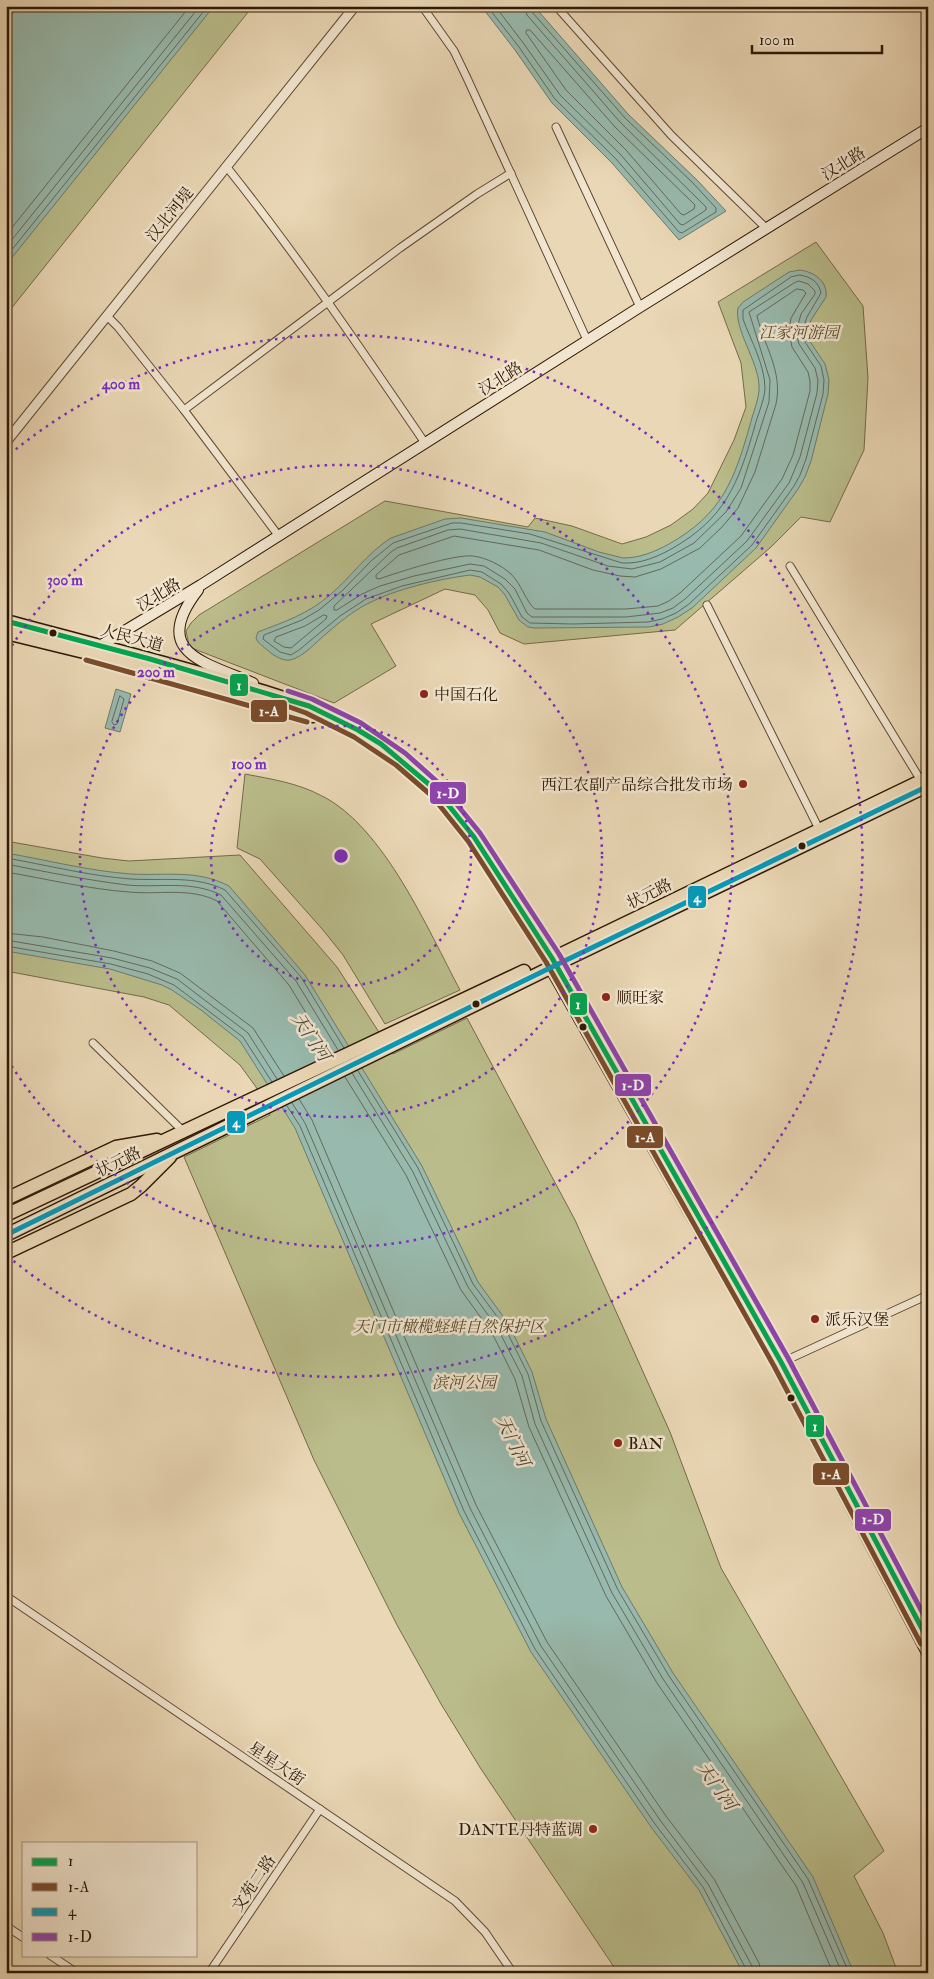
<svg xmlns="http://www.w3.org/2000/svg" width="934" height="1979" viewBox="0 0 934 1979" font-family="'IM FELL Double Pica','Noto Serif SC',serif">
<style>
.green{fill:#babd8b;stroke:#746a48}
.water{fill:#98baae;stroke:#6e796a}
.lines{fill:none;stroke-linecap:round;stroke-linejoin:round}
.shore{stroke:#636959;stroke-width:1}
.minor-casing{stroke:#5d4830;stroke-width:9}
.tertiary-casing{stroke:#5d4830;stroke-width:11}
.secondary-casing{stroke:#2e1804;stroke-width:12}
.primary-casing{stroke:#2e1804;stroke-width:14}
.trunk-casing{stroke:#2e1804;stroke-width:15}
.minor{stroke:#f1e5cf;stroke-width:7}
.tertiary{stroke:#f1e5cf;stroke-width:9}
.secondary{stroke:#f1e5cf;stroke-width:10}
.primary{stroke:#ead7b5;stroke-width:11}
.trunk{stroke:#ead7b5;stroke-width:12}
.bus-1-casing{stroke:#f1e5cf;stroke-width:9}
.bus-2-casing{stroke:#f1e5cf;stroke-width:9}
.bus-3-casing{stroke:#f1e5cf;stroke-width:9}
.bus-4-casing{stroke:#f1e5cf;stroke-width:9}
.bus-1{stroke:#00a651;stroke-width:5}
.bus-2{stroke:#7a4b2a;stroke-width:5}
.bus-3{stroke:#059aba;stroke-width:5}
.bus-4{stroke:#8e44ad;stroke-width:5}
.ring{fill:none;stroke:#7b2cbf;stroke-width:2.5;stroke-dasharray:2.5 5}
.bus-dot{fill:#2e1804;stroke:#f1e5cf;stroke-width:2}
.poi-dot{fill:#8f2418;stroke:#f1e5cf;stroke-width:2}
.labels{text-anchor:middle;stroke-width:5;stroke-linejoin:round;paint-order:stroke}
.street-label{font-size:16px;fill:#2e1804;stroke:#f1e5cf}
.park-label{font-size:16px;font-style:italic;fill:#584a2c;stroke:#f1e5cf}
.poi-label{font-size:16px;fill:#2e1804;stroke:#f1e5cf;text-anchor:start}
.water-label{font-size:18px;font-style:italic;fill:#4e4937;stroke:#f1e5cf}
.centre{fill:#7b2cbf;stroke:#f1e5cf;stroke-width:2.5}
.ring-label{font-size:15px;text-anchor:middle;font-weight:bold;fill:#7b2cbf;stroke:#f1e5cf;stroke-width:5;stroke-linejoin:round;paint-order:stroke}
.line-badge{stroke:#f1e5cf;stroke-width:2}
.badge-label{font-size:14px;text-anchor:middle;font-weight:bold;fill:#fff}
</style>
<rect width="100%" height="100%" fill="#ead7b5"/>
<filter id="stains"><feTurbulence type="fractalNoise" baseFrequency=".004" numOctaves="4"/><feColorMatrix values="0 0 0 0 .2 0 0 0 0 .09 0 0 0 0 .02 0 0 0 .5 -.17"/></filter>
<radialGradient id="worn" r=".72"><stop offset=".6" stop-color="#630" stop-opacity="0"/><stop offset="1" stop-color="#630" stop-opacity=".3"/></radialGradient>
<g class="green">
<polygon points="6,6 253,6 6,315"/>
<polygon points="816,242 863,306 868,378 864,450 830,522 801,517 771,547 675,630 524,644 500,633 488,610 475,595 445,589 371,624 396,666 334,703 194,649 189,645 186,631 191,623 199,615 385,501 528,527 535,518 572,526 622,544 646,537 671,525 693,509 708,493 734,440 746,407 741,363 718,302"/>
<path d="M245,774C271,779 298,783 322,796C384,827 428,930 460,990L385,1024L343,955L323,930L260,859L237,848Z"/>
<polygon points="6,841 102,858 129,861 240,855 337,967 393,1054 467,1018 575,1220 670,1432 721,1568 884,1851 854,1876 883,1933 898,1973 618,1973 481,1769 441,1704 397,1625 314,1460 184,1157 270,1115 256,1087 240,1065 169,1005 144,997 6,971"/>
</g>
<g class="water">
<polygon points="18,6 214,6 6,265 6,21"/>
<polygon points="481,6 534,6 628,114 697,180 726,211 679,240 612,163 552,103 515,50"/>
<path d="M800,270C814,272 828,281 826,297L811,320L807,333L809,340L825,364L829,380L828,394L811,461L805,477L798,489L756,548L692,608L678,617L663,624L649,627L535,628L528,627L519,620L505,595L498,587L480,577L470,575C439,579 395,589 367,604C353,611 340,622 327,633C317,641 304,657 290,660C279,662 266,649 258,642L256,638L258,632C284,622 308,614 330,595C351,577 367,553 391,538L445,519L461,518L545,532L599,552L623,558C640,558 654,552 669,544C722,514 734,481 750,425C753,412 760,398 759,385C758,361 734,329 738,308L743,302L789,272Z"/>
<polygon points="116,689 131,694 120,732 105,728"/>
<path d="M6,853C47,860 89,871 131,874C166,876 196,869 229,886L305,975L422,1166L478,1282L508,1323L532,1372L546,1419L622,1587L673,1673L813,1877L854,1973H743L699,1890L651,1827L531,1652L459,1513L295,1128L240,1041L201,1010L172,990L162,985L110,969L6,951Z"/>
</g>
<g class="lines">
<g class="shore">
<polyline points="487,6 519,47 555,99 616,159 679,232 682,233 716,212 716,208 693,183 625,118 532,12 530,6"/>
<polyline points="495,6 524,44 560,95 621,155 680,224 683,225 706,210 706,207 620,122 527,15 524,6"/>
<polygon points="527,30 530,30 615,127 695,205 694,209 684,215 681,214 626,150 566,90 526,33"/>
<polyline points="6,235 190,6"/>
<polyline points="6,247 200,6"/>
<polyline points="6,257 208,6"/>
<path d="M800,275C811,277 819,282 821,293L807,317L802,332L805,342L821,366L824,380L823,394L806,459L800,475L794,486L752,545L689,604L676,613L662,619L648,622L573,624L530,623L522,617L509,593L501,584L482,572L470,570L402,586L366,599L340,616L299,650L291,655L280,652L263,639L264,635L302,620L319,610L342,591L371,561L393,543L452,523H461L530,534L622,563C641,564 657,557 673,548C725,518 738,484 754,429C757,416 764,402 765,389C765,365 751,341 743,319V310L791,277Z"/>
<polygon points="799,281 808,284 815,291 815,294 801,314 796,332 799,344 815,368 818,380 817,393 800,457 789,483 747,541 685,599 673,608 660,613 626,617 532,617 527,613 515,589 505,579 484,566 470,564 414,576 380,586 362,594 337,610 334,610 334,606 391,552 397,548 448,530 460,529 541,543 608,566 632,569 660,562 694,543 726,512 741,488 769,402 770,380 749,312 794,283"/>
<path d="M797,289L803,290L806,293L791,318L789,331L792,347L808,372L810,381V391L793,455L782,479L741,536L680,593L669,601L658,606L626,609H535C526,602 522,585 511,574C501,565 487,558 473,556C454,554 399,572 379,579L376,578V575L399,555L454,536L539,550L593,570L620,576L635,577L661,569L700,548L722,527L738,508L755,472L776,404C783,371 764,346 757,316Z"/>
<polygon points="324,615 327,616 326,619 291,648 284,647 274,641 276,637 305,626"/>
<polygon points="120,696 124,699 117,724 114,725 112,722"/>
<path d="M6,858C47,865 89,876 131,879C163,881 195,875 225,890L301,977L344,1048"/>
<path d="M6,864C46,872 87,880 127,885C159,888 191,880 221,895L296,981L338,1050"/>
<path d="M6,872C47,879 88,889 129,892C158,895 190,887 217,901L289,985L331,1054"/>
<polyline points="6,933 43,937 114,951 152,961 180,973 253,1028 284,1076"/>
<polyline points="6,940 112,958 150,968 177,979 248,1033 277,1079"/>
<polyline points="6,946 111,964 148,974 174,985 243,1037 272,1082"/>
<polyline points="358,1071 418,1168 473,1284 504,1326 528,1374 541,1421 618,1590 669,1676 808,1879 849,1973"/>
<polyline points="352,1073 413,1172 468,1287 498,1329 522,1376 535,1424 612,1593 663,1679 803,1883 842,1973"/>
<polyline points="345,1077 406,1175 461,1290 492,1333 515,1379 529,1427 606,1596 657,1683 796,1886 833,1973"/>
<polyline points="299,1099 312,1120 476,1505 547,1642 666,1816 714,1879 759,1963 761,1973"/>
<polyline points="292,1103 305,1123 470,1508 541,1646 660,1820 708,1884 752,1966 753,1973"/>
<polyline points="287,1106 300,1126 464,1511 535,1649 655,1824 703,1887 746,1969 747,1973"/>
</g>
<g class="minor-casing">
<g id="minor">
<polyline points="422,6 454,51 467,78 587,340"/>
<polyline points="556,6 671,135 767,229"/>
<polyline points="556,127 640,307"/>
<path d="M226,166C297,255 361,349 425,443"/>
<polyline points="107,316 118,327 184,410 278,535"/>
<polyline points="184,410 400,248 477,194 511,173"/>
<polyline points="790,566 923,784"/>
<polyline points="707,605 819,829"/>
<polyline points="93,1043 184,1132"/>
<polyline points="776,1365 928,1295"/>
<polyline points="6,1596 455,1901 485,1932 513,1973"/>
<polyline points="6,1926 24,1938"/>
<polyline points="50,1955 77,1973"/>
<polyline points="209,1973 320,1809"/>
</g>
</g>
<g class="tertiary-casing">
<polyline id="tertiary" points="6,442 355,6"/>
</g>
<g class="secondary-casing">
<g id="secondary">
<path d="M198,590C150,652 203,662 253,683"/>
<polyline points="98,647 201,585 640,307 928,128"/>
<polyline points="556,965 577,1002"/>
<polyline points="550,968 776,1365 928,1655"/>
</g>
</g>
<g class="primary-casing">
<g id="primary">
<polyline points="552,958 928,777"/>
<polyline points="556,965 928,786"/>
</g>
</g>
<g class="trunk-casing">
<g id="trunk">
<path d="M6,621C72,639 138,655 203,674C285,697 355,716 421,775C458,809 485,853 512,895C527,918 543,941 556,965L6,1235"/>
<polyline points="6,633 88,653 313,716"/>
<polyline points="6,1199 116,1147 157,1140"/>
<polyline points="6,1215 524,971"/>
<polyline points="6,1253 131,1194 141,1186 170,1157"/>
</g>
</g>
<use href="#minor" class="minor"/>
<use href="#tertiary" class="tertiary"/>
<use href="#secondary" class="secondary"/>
<use href="#primary" class="primary"/>
<use href="#trunk" class="trunk"/>
<g class="bus-1-casing">
<polyline id="bus-1" points="6,621 150,659 309,706 358,730 381,744 437,791 474,837 552,958 781,1362 928,1640"/>
</g>
<g class="bus-2-casing">
<g id="bus-2">
<polyline points="86,660 307,722"/>
<polyline points="284,705 306,713 354,737 396,765 432,796 468,841 546,962 774,1366 921,1644"/>
</g>
</g>
<g class="bus-3-casing">
<polyline id="bus-3" points="6,1235 556,965 928,786"/>
</g>
<g class="bus-4-casing">
<polyline id="bus-4" points="288,691 312,699 361,723 405,753 442,786 480,833 559,954 788,1358 928,1623"/>
</g>
<use href="#bus-1" class="bus-1"/>
<use href="#bus-2" class="bus-2"/>
<use href="#bus-3" class="bus-3"/>
<use href="#bus-4" class="bus-4"/>
</g>
<g class="ring">
<circle cx="341" cy="856" r="130"/>
<circle cx="341" cy="856" r="261"/>
<path d="M8 652A391 391 0 1 1 8 1060"/>
<path d="M10 454A521 521 0 1 1 10 1258"/>
</g>
<g class="bus-dot">
<circle cx="53" cy="633" r="4.5"/>
<circle cx="802" cy="846" r="4.5"/>
<circle cx="476" cy="1004" r="4.5"/>
<circle cx="583" cy="1027" r="4.5"/>
<circle cx="791" cy="1398" r="4.5"/>
</g>
<g class="poi-dot">
<circle cx="424" cy="694" r="5"/>
<circle cx="743" cy="784" r="5"/>
<circle cx="606" cy="997" r="5"/>
<circle cx="815" cy="1319" r="5"/>
<circle cx="618" cy="1443" r="5"/>
<circle cx="593" cy="1829" r="5"/>
</g>
<g class="labels">
<g class="street-label">
<text transform="translate(843 163) rotate(-32)" y="6">汉北路</text>
<text transform="translate(169 214) rotate(-51)" y="6">汉北河堤</text>
<text transform="translate(500 378) rotate(-32)" y="6">汉北路</text>
<text transform="translate(158 594) rotate(-31)" y="6">汉北路</text>
<text transform="translate(132 637) rotate(15)" y="6">人民大道</text>
<text transform="translate(649 893) rotate(-26)" y="6">状元路</text>
<text transform="translate(118 1161) rotate(-26)" y="6">状元路</text>
<text transform="translate(277 1763) rotate(34)" y="6">星星大街</text>
<text transform="translate(253 1883) rotate(-56)" y="6">文苑二路</text>
</g>
<g class="park-label">
<text x="799" y="338">江家河游园</text>
<text x="449" y="1332">天门市橄榄蛏蚌自然保护区</text>
<text x="464" y="1388">滨河公园</text>
</g>
<g class="poi-label">
<text x="434" y="700">中国石化</text>
<text x="733" y="790" text-anchor="end">西江农副产品综合批发市场</text>
<text x="616" y="1003">顺旺家</text>
<text x="825" y="1325">派乐汉堡</text>
<text x="628" y="1449">BAN</text>
<text x="583" y="1835" text-anchor="end">DANTE丹特蓝调</text>
</g>
<g class="water-label">
<text transform="translate(311 1037) rotate(56)" y="6">天门河</text>
<text transform="translate(513 1441) rotate(64)" y="6">天门河</text>
<text transform="translate(717 1786) rotate(55)" y="6">天门河</text>
</g>
</g>
<circle cx="341" cy="856" r="8" class="centre"/>
<g class="ring-label">
<text x="121" y="389">400 m</text>
<text x="65" y="585">300 m</text>
<text x="156" y="677">200 m</text>
<text x="249" y="769">100 m</text>
</g>
<g class="line-badge">
<rect x="229" y="673" width="20" height="24" rx="5" fill="#00a651"/>
<rect x="250" y="699" width="38" height="24" rx="5" fill="#7a4b2a"/>
<rect x="429" y="781" width="38" height="24" rx="5" fill="#8e44ad"/>
<rect x="687" y="885" width="20" height="24" rx="5" fill="#059aba"/>
<rect x="569" y="992" width="19" height="24" rx="5" fill="#00a651"/>
<rect x="614" y="1073" width="38" height="24" rx="5" fill="#8e44ad"/>
<rect x="226" y="1110" width="20" height="24" rx="5" fill="#059aba"/>
<rect x="626" y="1125" width="38" height="24" rx="5" fill="#7a4b2a"/>
<rect x="805" y="1414" width="20" height="24" rx="5" fill="#00a651"/>
<rect x="812" y="1462" width="38" height="24" rx="5" fill="#7a4b2a"/>
<rect x="854" y="1508" width="38" height="24" rx="5" fill="#8e44ad"/>
</g>
<g class="badge-label">
<text x="239" y="690">1</text>
<text x="269" y="716">1-A</text>
<text x="448" y="798">1-D</text>
<text x="697" y="902">4</text>
<text x="578" y="1009">1</text>
<text x="633" y="1090">1-D</text>
<text x="236" y="1127">4</text>
<text x="645" y="1142">1-A</text>
<text x="815" y="1431">1</text>
<text x="831" y="1479">1-A</text>
<text x="873" y="1524">1-D</text>
</g>
<rect width="934" height="1979" fill="none" stroke="#ead7b5" stroke-width="25"/>
<rect x="8" y="8" width="919" height="1964" fill="none" stroke="#2e1804" stroke-width="2.5"/>
<rect x="12" y="12" width="909" height="1954" fill="none" stroke="#2e1804"/>
<rect x="22" y="1842" width="175" height="115" fill="#f1e5cf" stroke="#a3937e"/>
<rect x="32" y="1858" width="25" height="8" fill="#00a651" stroke="#a3937e"/>
<text x="68" y="1866" font-size="15" fill="#2e1804">1</text>
<rect x="32" y="1883" width="25" height="8" fill="#7a4b2a" stroke="#a3937e"/>
<text x="68" y="1892" font-size="15" fill="#2e1804">1-A</text>
<rect x="32" y="1908" width="25" height="8" fill="#059aba" stroke="#a3937e"/>
<text x="68" y="1916" font-size="15" fill="#2e1804">4</text>
<rect x="32" y="1933" width="25" height="8" fill="#8e44ad" stroke="#a3937e"/>
<text x="68" y="1942" font-size="15" fill="#2e1804">1-D</text>
<path d="M752 45v8h130v-8" fill="none" stroke="#2e1804" stroke-width="2.5"/>
<text x="759" y="45" font-size="15" fill="#2e1804" stroke="#f1e5cf" stroke-width="4" paint-order="stroke">100 m</text>
<rect width="100%" height="100%" filter="url(#stains)"/>
<rect width="100%" height="100%" fill="url(#worn)"/>
</svg>
